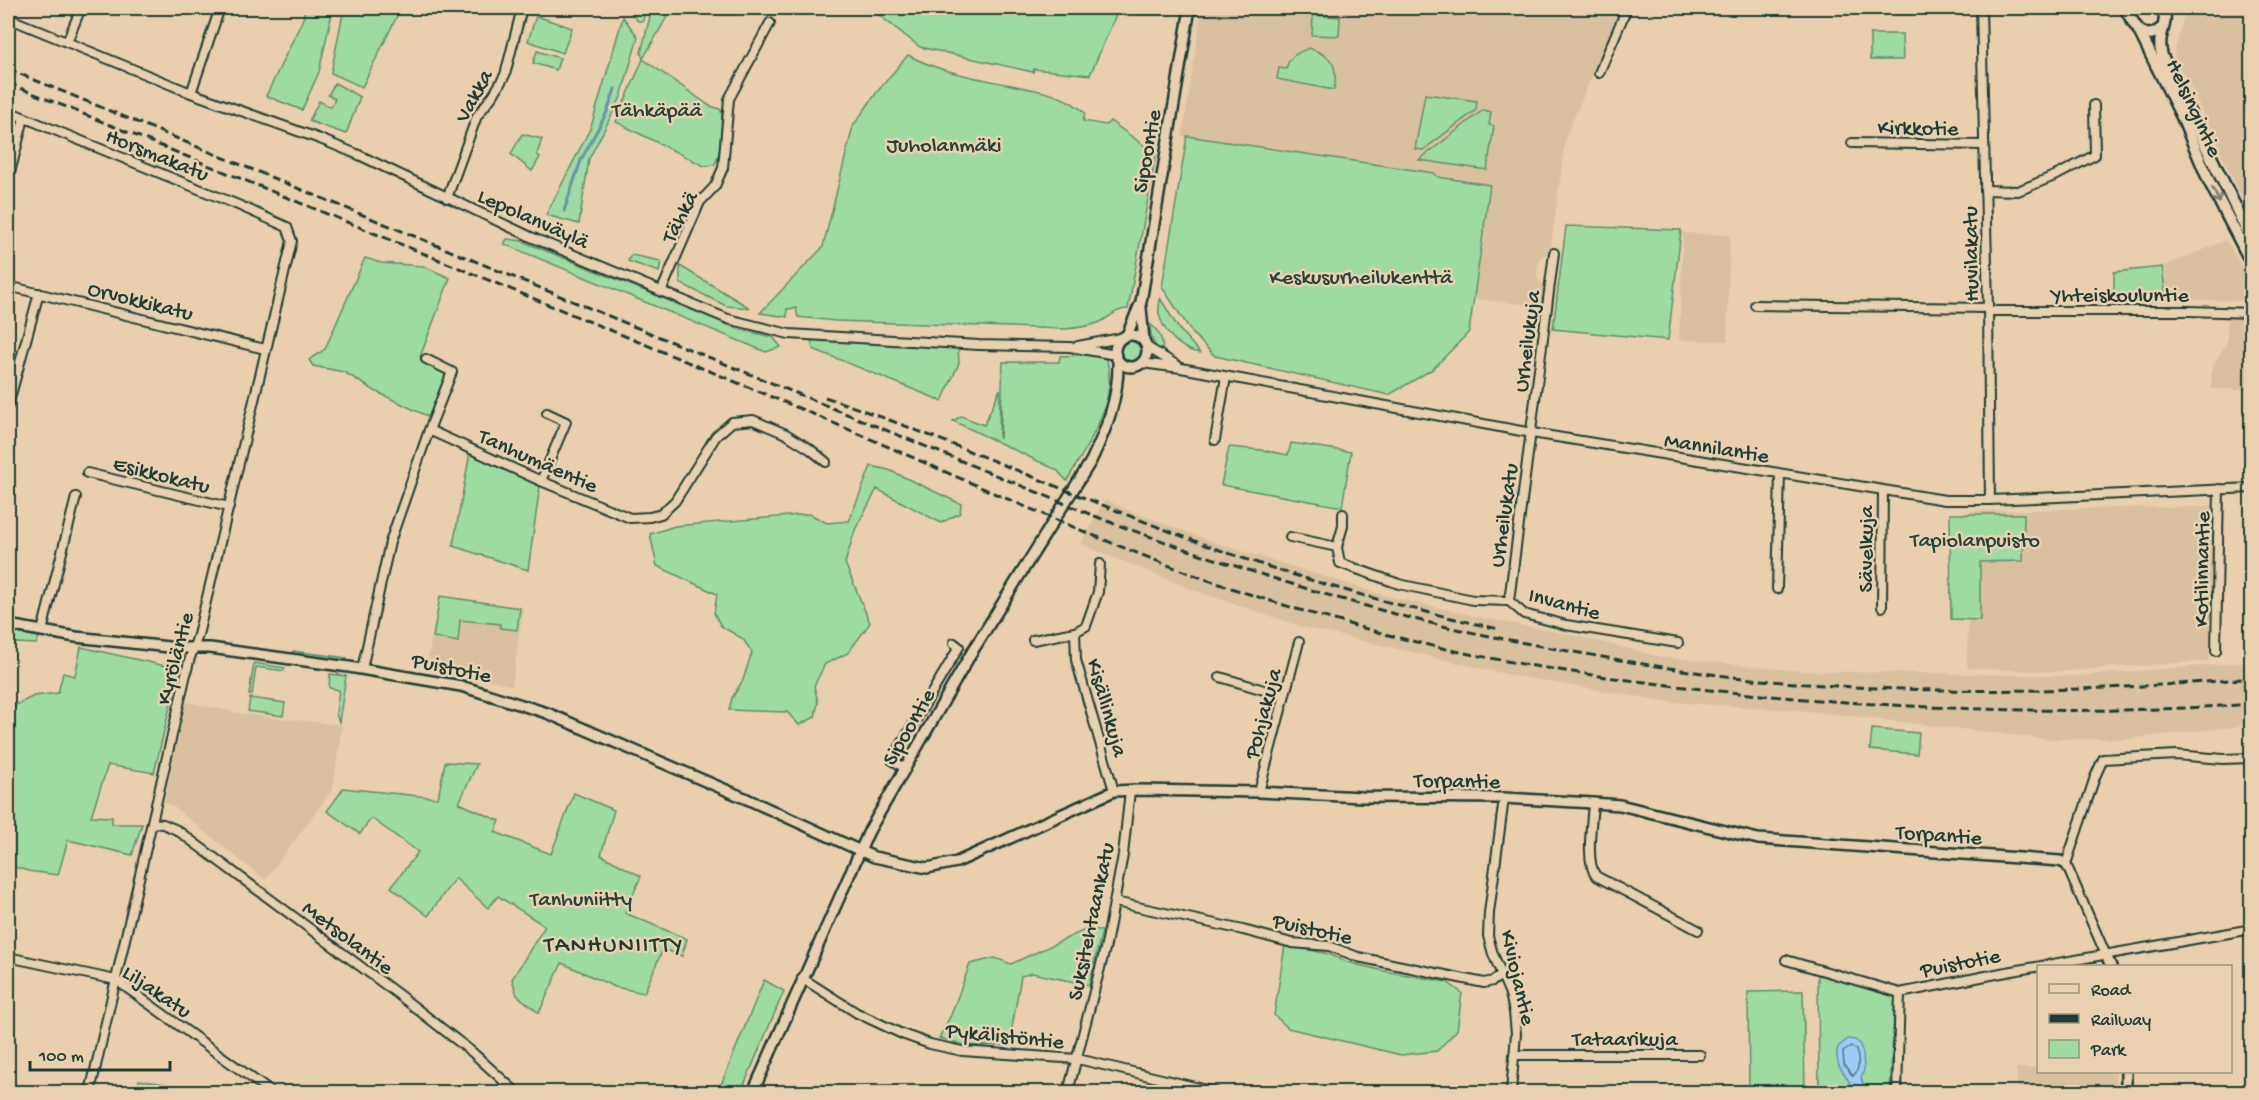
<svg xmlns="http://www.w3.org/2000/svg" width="2259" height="1100" viewBox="0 0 2259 1100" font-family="'Gochi Hand',sans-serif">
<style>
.built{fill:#d9c1a0}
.green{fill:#9edba3;stroke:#5e8c6c;stroke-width:1.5}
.water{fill:#9dcbf8;stroke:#6b92aa;stroke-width:1.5}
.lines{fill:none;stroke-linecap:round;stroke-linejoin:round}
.shore{stroke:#517682;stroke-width:1.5}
.stream{stroke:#6b92aa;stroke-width:3}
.minor-casing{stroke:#1f3d34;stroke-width:12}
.tertiary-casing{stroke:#1f3d34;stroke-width:14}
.secondary-casing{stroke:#1f3d34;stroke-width:15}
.minor{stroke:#e8d0b1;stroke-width:8}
.tertiary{stroke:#e8d0b1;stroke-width:9}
.secondary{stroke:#e8d0b1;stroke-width:10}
.rail{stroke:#1f3d34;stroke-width:3;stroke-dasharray:9 4.5;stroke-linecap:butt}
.oneway{stroke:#797f6c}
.labels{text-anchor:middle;stroke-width:5;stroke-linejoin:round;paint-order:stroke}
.street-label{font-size:22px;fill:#1f3d34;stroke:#e8d0b1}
.park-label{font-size:22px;fill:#25453a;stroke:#e8d0b1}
.neighbourhood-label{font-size:24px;letter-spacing:1.5px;fill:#1f3d34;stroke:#e8d0b1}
</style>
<rect width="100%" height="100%" fill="#eacfae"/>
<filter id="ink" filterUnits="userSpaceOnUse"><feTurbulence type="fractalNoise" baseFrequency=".0167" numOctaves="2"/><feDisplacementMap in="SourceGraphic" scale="12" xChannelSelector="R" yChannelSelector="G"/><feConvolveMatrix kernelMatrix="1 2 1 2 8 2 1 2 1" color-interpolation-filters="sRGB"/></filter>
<g filter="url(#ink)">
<g class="built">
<polygon points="1202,8 1613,10 1618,16 1566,136 1550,253 1541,257 1537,269 1538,279 1546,286 1543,306 1474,299 1490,184 1438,177 1434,173 1182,136"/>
<polygon points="2186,8 2251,8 2251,217 2188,82 2176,62 2174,53"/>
<polygon points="1683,233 1730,235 1727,341 1679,340"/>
<polygon points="2226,240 2246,274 2248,293 2241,301 2166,299 2162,267"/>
<polygon points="2251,317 2251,390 2211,389 2212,368 2227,342 2227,318"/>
<polygon points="1105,499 1130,511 1214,542 1383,595 1484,618 1578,636 1661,657 1802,671 2076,676 2251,662 2251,725 2127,739 2046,739 1808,711 1670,702 1514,676 1302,627 1193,590 1081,544"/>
<polygon points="2214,506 2209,661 2052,672 1967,668 1970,511"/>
<polygon points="441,595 523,608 512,686 427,662"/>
<polygon points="186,702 244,714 342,725 333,789 265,880 174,807 164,802"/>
<polygon points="2016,1068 2038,1068 2038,1072 2116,1072 2115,1092 2018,1092"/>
</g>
<g class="green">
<polygon points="305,8 333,8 319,72 302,110 266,96 303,19"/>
<polygon points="344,8 401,8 362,87 331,73"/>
<polygon points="626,8 645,8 643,21 638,21"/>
<path d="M652,8H672L643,59L710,106L720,109L722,114C721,126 722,156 714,165L704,166L616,122L643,59L641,53Z"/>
<polygon points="870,8 1119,8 1090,75 1034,69 1033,72 920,47"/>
<polygon points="1313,15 1340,17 1339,36 1312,35"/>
<polygon points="536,16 572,28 563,53 528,41"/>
<polygon points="623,17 638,37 621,97 589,159 579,224 546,215 591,127"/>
<polygon points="1870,34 1902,34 1903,60 1870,60"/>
<path d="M1309,48C1332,56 1339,65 1334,90L1277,79L1279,68L1286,69C1289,56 1297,53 1309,48Z"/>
<polygon points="537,51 560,58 556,70 533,63"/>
<path d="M908,55C939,72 976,78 1011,85C1038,91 1064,93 1085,113L1083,121L1106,125L1110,121L1156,154L1128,309C1116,309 1109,318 1098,323C1087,327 1076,328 1065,329L836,321L798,317L796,308L787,309V317L760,313L823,247L853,126L877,92Z"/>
<polygon points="335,83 360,97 346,134 309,121 319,101 331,107 335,99 328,95"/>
<polygon points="1425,94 1477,101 1476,110 1423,150 1415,149"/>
<polygon points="1483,110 1491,112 1489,125 1494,126 1487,170 1419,160"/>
<polygon points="522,134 542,139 537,154 540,157 532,171 511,154"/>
<polygon points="1187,136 1434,173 1438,177 1490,185 1469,332 1433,369 1389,395 1215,356 1193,334 1162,287"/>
<polygon points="1566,226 1681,230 1668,340 1553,329"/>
<polygon points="507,239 522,241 741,330 773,337 781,347 766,352 504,244"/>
<polygon points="631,255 661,261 659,272 628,261"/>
<polygon points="365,258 381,263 423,266 450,278 420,357 447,373 429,417 375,391 344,372 313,366 309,360 325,349"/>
<polygon points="680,266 750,308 726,306 680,283"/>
<polygon points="2162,267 2166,299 2150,302 2114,301 2114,272"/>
<path d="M1160,298L1179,329L1200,353C1182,351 1162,332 1159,313C1158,309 1160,303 1160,298Z"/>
<path d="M1150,324C1159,331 1164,341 1162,352C1153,346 1150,334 1150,324Z"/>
<polygon points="811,340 958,347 959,363 942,401 813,349"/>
<circle cx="1131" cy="351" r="10"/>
<path d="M1096,354L1107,360C1118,403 1087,445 1067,481L1057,470L953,421L961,416L984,425L1000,389L999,436L1000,439L1003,362H1059L1060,356Z"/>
<polygon points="1291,443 1351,452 1342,507 1221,485 1229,447 1261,450 1288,455"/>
<polygon points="470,452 540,486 528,570 453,546"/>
<polygon points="871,466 889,470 961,504 960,513 941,523 877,489 855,530 845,563 870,623 848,653 825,664 814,686 818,702 815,717 799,725 787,712 729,710 732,698 743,680 752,652 743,639 721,626 714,613 717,594 657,566 650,534 675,526 810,514 827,523 849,521"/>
<polygon points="1950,514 2024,514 2023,561 1980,562 1980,620 1951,619"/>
<polygon points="440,596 520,608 517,630 500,628 500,624 460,620 458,642 433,637"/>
<polygon points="8,631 9,631 39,637 36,644 16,643 8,647"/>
<polygon points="81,647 179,669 154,773 108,765 91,816 112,817 112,824 142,824 132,855 68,840 58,875 28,871 8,865 8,709 34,696 58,693 63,673 75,676"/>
<polygon points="293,651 347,658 346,662 292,654"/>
<polygon points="254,663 285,668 284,671 256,667 252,695 249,695"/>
<polygon points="330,674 346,676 339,722 336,714 339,690 329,688"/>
<polygon points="250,698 285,703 283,716 248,711"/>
<polygon points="1872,729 1919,733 1917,754 1870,750"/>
<polygon points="445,762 477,764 459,803 500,821 495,832 551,854 574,793 614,810 601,855 641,876 625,913 687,939 682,956 663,949 644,993 615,987 562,963 539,1013 517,995 512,979 545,926 498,896 488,908 455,878 428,916 391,887 418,852 371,818 360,834 327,811 341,792 343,788 438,798"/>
<polygon points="1089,928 1102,931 1089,985 1032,973 1021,976 1009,1045 968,1046 939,1038 951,1015 970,964 995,958 1011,964"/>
<polygon points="1285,945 1329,954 1347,962 1384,971 1447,982 1462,993 1457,1030 1437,1051 1401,1055 1288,1028 1274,1015"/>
<polygon points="1818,974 1895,996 1890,1092 1819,1092"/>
<polygon points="764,980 784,991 741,1092 718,1092"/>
<polygon points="1803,991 1805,1092 1749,1092 1748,992"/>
<polygon points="139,1080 165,1084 173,1092 135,1092"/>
</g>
<path class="water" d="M1848,1039L1855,1040L1859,1043L1863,1053L1864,1070L1861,1078L1866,1092H1853C1852,1076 1832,1070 1838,1047Z"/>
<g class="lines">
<path class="shore" d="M1851,1046L1856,1050C1859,1059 1860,1070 1853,1076L1844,1065L1843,1052Z"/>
<polyline class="stream" points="564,211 581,160 607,112 615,89"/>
<g class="minor-casing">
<g id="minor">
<polyline points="1981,8 1988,308 1990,500"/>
<polyline points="8,18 191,93 320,139 359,155 531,237 728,319 789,334 979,345 1070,347 1116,355"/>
<polyline points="67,42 81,8"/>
<polyline points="1599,73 1627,8"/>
<polyline points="191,93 220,8"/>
<polyline points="8,111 238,205 287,227 292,241 198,635 189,661 90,1092"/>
<polyline points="1852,143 1984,145"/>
<polyline points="8,181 24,118"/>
<polyline points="1985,190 2018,191 2059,174 2095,155 2094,105"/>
<polyline points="447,198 477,116 494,94 505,75 522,8"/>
<polyline points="8,286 265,349"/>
<polyline points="661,292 700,202 715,186 723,168 729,99 770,23"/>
<polyline points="1755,305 1988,308"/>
<polyline points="1988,311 2189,311 2252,313"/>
<polyline points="1078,346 1121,338"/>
<polyline points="1147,347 1178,366"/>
<polyline points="426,359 452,372 429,430"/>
<polyline points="1141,363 1181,368 1532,433 1945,500 1990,500 2252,488"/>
<polyline points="8,406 39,293"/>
<polyline points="1215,440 1226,377"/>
<polyline points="87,473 229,507"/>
<polyline points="541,481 566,422 547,413"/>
<polyline points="1290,537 1337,547 1340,563 1399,584 1473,600 1509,601 1524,614 1566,625 1678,643"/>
<polyline points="1337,547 1343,526 1343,514"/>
<polyline points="1777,589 1780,474"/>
<polyline points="1509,601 1554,253"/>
<polyline points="1882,607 1883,491"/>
<polyline points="42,631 76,497"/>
<polyline points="1075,632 1086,626 1098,592 1100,564"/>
<polyline points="1033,640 1075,632 1076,660 1114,791"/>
<polyline points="2216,651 2219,489"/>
<polyline points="362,669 390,542 429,430 541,481 630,518 650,517 661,514 675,501 716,436 732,422 753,420 786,434 810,449 826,462"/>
<polyline points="1220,677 1284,696"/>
<polyline points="906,769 892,760 959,647 954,643"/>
<polyline points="1259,792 1299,642"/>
<polyline points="1504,798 1489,913 1488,936 1493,954 1510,994 1514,1012 1516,1034 1511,1092"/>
<path d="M1593,803C1592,822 1585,862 1596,876L1698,930"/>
<polyline points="152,823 163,824 177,830 399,995 472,1052 516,1092"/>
<polyline points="1115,902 1243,930 1292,943 1329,946 1358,957 1484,983 1493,981 1501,975"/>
<polyline points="2106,955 2066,864 2095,777 2103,759 2176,755 2223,759 2252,758"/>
<polyline points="8,957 116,980 271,1092"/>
<polyline points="1786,960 1900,993 2001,973 2252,929"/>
<polyline points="802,978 857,1013 902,1034 930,1044 962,1051 1078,1059 1216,1092"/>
<polyline points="2250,994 2252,994"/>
<polyline points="1514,1055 1700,1055"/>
<polyline points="1068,1092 1106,945 1123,855 1130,790"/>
<polyline points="1897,1092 1900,993"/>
</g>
</g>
<g class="tertiary-casing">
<g id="tertiary">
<polyline points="1141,308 1144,341"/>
<polyline points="1127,335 1141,302 1190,8"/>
<circle cx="1131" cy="351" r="16"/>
<polyline points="8,625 76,637 178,648 210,648 349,667 461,686 547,713 747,799 874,857 927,868 957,862 1114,791 1137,790 1259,792 1362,797 1504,798 1593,803 1620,805 1758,839 2060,861 2066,864"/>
<polyline points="2106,955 2111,966"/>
<path d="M753,1092L869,831L972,652L1091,461C1107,428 1119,397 1118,361"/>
<polyline points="2126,1092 2126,1072"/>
</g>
</g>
<g class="secondary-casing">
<g id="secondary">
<path d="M2125,8C2134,22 2140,46 2162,28"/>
<path d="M2162,8C2171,23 2155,34 2162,56L2252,241"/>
<polyline points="2139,31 2182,117 2209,181 2252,264"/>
</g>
</g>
<use href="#minor" class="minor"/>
<use href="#tertiary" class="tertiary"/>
<use href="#secondary" class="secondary"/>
<g class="rail">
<path d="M8,69L1107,521C1208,558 1310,592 1414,619C1461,631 1509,640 1557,649C1636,663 1715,677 1795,683C1946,695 2101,692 2252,678"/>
<path d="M8,83C270,191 534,298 796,407C924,461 1049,520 1178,569C1252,597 1328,619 1404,639C1507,665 1614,679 1719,691C1896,709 2074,717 2252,704"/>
<path d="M825,397C954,441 1078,498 1206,545C1301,580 1400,607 1499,629"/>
</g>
</g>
<defs><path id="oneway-shaft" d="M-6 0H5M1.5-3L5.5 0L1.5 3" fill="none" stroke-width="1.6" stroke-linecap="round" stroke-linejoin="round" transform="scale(1.5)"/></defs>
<use class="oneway" href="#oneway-shaft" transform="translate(2216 195) rotate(63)"/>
</g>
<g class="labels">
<g class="street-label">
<text transform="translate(472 95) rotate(-62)" y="8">Vakka</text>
<text transform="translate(2196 107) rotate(65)" y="8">Helsingintie</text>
<text transform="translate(1918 126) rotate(1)" y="8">Kirkkotie</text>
<text transform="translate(1145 151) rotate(-80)" y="8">Sipoontie</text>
<text transform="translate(158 153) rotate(22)" y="8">Horsmakatu</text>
<text transform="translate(678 216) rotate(-63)" y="8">Tähkä</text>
<text transform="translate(534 217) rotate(24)" y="8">Lepolanväylä</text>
<text transform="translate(1969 254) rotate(-91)" y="8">Huvilakatu</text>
<text x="2120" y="301">Yhteiskouluntie</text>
<text transform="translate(141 299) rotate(14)" y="8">Orvokkikatu</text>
<text transform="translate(1525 341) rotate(-83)" y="8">Urheilukuja</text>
<text transform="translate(1717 446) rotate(9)" y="8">Mannilantie</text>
<text transform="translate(539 459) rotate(24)" y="8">Tanhumäentie</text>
<text transform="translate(162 473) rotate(14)" y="8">Esikkokatu</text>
<text transform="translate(1502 515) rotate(-82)" y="8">Urheilukatu</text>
<text transform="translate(1864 549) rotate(-90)" y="8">Sävelkuja</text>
<text transform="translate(2200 569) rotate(-89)" y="8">Kotilinnantie</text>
<text transform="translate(1565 602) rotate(15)" y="8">Invantie</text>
<text transform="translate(173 658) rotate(-75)" y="8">Kyröläntie</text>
<text transform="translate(452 666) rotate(12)" y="8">Puistotie</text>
<text transform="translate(1109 707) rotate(74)" y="8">Kisällinkuja</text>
<text transform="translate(1261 713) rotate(-75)" y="8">Pohjakuja</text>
<text transform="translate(907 726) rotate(-60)" y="8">Sipoontie</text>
<text transform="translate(1457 779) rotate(1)" y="8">Torpantie</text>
<text transform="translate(1939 833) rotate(4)" y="8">Torpantie</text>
<text transform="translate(1089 921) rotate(-78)" y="8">Suksitehtaankatu</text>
<text transform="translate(1313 927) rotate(13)" y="8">Puistotie</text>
<text transform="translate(349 936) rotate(37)" y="8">Metsolantie</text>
<text transform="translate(1960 961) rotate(-11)" y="8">Puistotie</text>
<text transform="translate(1520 977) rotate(77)" y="8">Kiviojantie</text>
<text transform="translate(158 990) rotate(34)" y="8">Liljakatu</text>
<text transform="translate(1005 1034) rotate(6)" y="8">Pykälistöntie</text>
<text x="1625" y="1045">Tataarikuja</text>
</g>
<g class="park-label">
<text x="657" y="116">Tähkäpää</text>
<text x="944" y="151">Juholanmäki</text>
<text x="1361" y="283">Keskusurheilukenttä</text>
<text x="1975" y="546">Tapiolanpuisto</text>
<text x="581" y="905">Tanhuniitty</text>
</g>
<g class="neighbourhood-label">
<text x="614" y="951">TANHUNIITTY</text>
</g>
</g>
<rect width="2259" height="1100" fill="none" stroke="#e8d0b1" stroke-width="30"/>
<rect x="15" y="15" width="2229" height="1070" fill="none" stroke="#1f3d34" stroke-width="2" filter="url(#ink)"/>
<rect x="2037" y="965" width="195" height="108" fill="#e8d0b1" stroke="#98957f" stroke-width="1.5"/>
<rect x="2049" y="984" width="30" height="9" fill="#e8d0b1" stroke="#98957f" stroke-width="1.5"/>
<text x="2091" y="995" font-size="18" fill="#1f3d34">Road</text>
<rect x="2049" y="1014" width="30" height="9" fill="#1f3d34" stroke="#98957f" stroke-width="1.5"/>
<text x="2091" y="1025" font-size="18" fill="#1f3d34">Railway</text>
<rect x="2049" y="1040" width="30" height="18" fill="#9edba3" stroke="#98957f" stroke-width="1.5"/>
<text x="2091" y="1055" font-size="18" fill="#1f3d34">Park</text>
<path d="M30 1061v9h140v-9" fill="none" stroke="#1f3d34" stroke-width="3"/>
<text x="39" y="1061" font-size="18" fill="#1f3d34" stroke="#e8d0b1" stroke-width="4.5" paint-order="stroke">100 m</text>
</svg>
